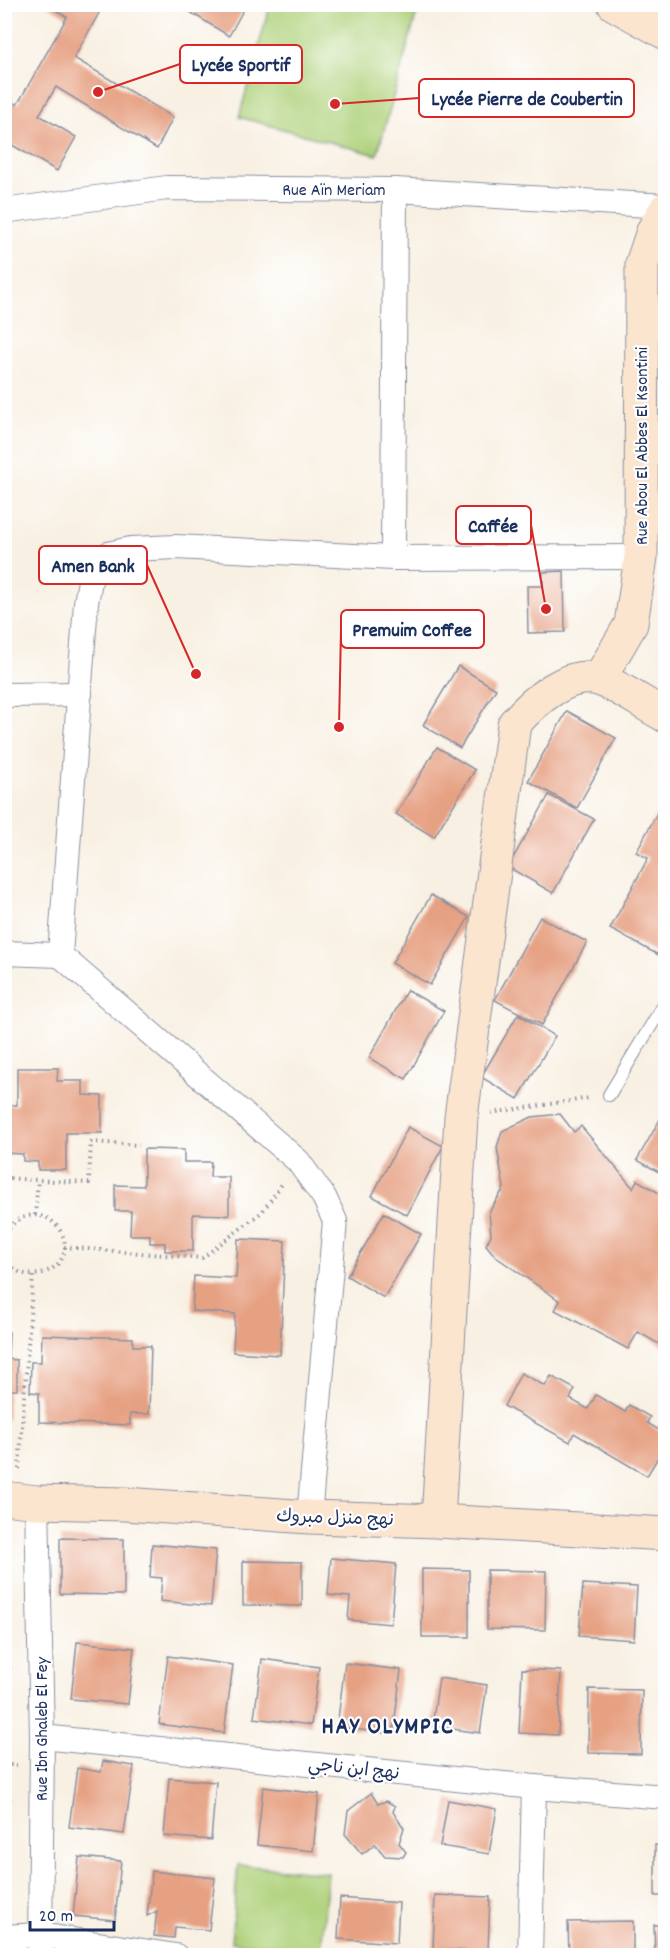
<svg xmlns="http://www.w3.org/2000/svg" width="670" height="1960" viewBox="0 0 670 1960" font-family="Dekko,'Playpen Sans Arabic',sans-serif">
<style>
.grass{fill:#afd17a;stroke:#65806c;stroke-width:1.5}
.building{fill:#e6a082}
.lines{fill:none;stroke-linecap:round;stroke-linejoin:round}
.lane-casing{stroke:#8a90a0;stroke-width:14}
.street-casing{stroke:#8a90a0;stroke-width:26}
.secondary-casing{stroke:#8a90a0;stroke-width:35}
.path{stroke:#8a90a0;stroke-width:4;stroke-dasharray:1.5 4.5;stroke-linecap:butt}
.lane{stroke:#fff;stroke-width:12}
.street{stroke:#fff;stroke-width:24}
.secondary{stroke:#fbe5cf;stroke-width:33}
.labels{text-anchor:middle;stroke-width:4.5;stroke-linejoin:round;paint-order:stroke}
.street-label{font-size:18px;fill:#1b2f5e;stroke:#fff}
.district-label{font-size:24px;font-weight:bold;letter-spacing:1.5px;fill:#1b2f5e;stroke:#fff}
.leader{fill:none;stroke:#d62828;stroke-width:2}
.callout-dot{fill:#d62828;stroke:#fff;stroke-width:2}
.callout{fill:#fff;stroke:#d62828;stroke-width:2}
.callout-label{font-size:20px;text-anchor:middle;font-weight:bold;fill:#1b2f5e}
</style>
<rect width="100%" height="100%" fill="#fff"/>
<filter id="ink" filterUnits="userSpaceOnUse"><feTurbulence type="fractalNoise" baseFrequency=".0167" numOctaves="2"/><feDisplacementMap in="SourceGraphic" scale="12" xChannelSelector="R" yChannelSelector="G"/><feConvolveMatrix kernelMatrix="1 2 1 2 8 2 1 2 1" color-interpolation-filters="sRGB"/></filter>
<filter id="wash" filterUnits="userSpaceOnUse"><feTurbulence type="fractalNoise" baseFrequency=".008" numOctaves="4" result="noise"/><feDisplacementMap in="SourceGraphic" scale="24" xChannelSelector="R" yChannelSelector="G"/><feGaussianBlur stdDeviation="1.35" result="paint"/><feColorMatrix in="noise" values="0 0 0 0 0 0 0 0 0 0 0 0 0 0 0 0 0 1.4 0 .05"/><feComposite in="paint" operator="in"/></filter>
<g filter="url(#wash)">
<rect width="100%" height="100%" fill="#f8f0e2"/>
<g class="grass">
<polygon points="270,5 419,5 377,155 239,117"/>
<polygon points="238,1865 328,1873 321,1950 231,1942"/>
</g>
<g id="blocks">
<g class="building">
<polygon points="45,4 104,4 74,58 173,117 157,149 56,87 39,115 76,137 57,171 5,141 5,97 17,105 67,17"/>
<polygon points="177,4 245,4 246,5 229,36"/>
<polygon points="564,571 565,632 528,633 527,586 543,586 543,572"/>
<polygon points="458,666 496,689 460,748 423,725"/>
<polygon points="567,711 616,738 577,808 528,781"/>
<polygon points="437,747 475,770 434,837 396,814"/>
<polygon points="549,795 594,819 553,893 508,867"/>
<polygon points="666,797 666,959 610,929 648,858 636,852"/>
<polygon points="431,895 469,917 430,985 392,963"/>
<polygon points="540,917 587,942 542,1025 495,1000"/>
<polygon points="407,990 444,1011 406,1079 369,1058"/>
<polygon points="518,1014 555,1036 518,1099 481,1077"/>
<polygon points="17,1068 58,1068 57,1081 83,1081 83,1095 102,1096 102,1133 66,1133 66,1170 38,1170 38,1162 23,1161 23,1154 4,1153 4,1105 17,1105"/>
<polygon points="666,1109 666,1176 637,1160"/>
<polygon points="560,1114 574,1132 581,1126 633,1188 637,1180 666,1197 666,1348 638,1332 628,1349 555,1310 560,1301 496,1257 486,1245 491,1235 489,1212 504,1188 497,1147 502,1131 532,1117"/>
<polygon points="408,1127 443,1146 407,1215 372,1196"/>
<polygon points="144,1149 184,1150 184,1162 211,1162 210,1177 229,1177 229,1215 193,1214 193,1251 165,1251 165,1243 150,1243 150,1235 130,1235 131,1211 115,1211 115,1185 144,1186"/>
<polygon points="384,1213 421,1234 384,1298 347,1276"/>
<polygon points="238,1239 285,1241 280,1355 233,1352 235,1314 192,1311 194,1276 236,1278"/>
<polygon points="4,1332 9,1332 8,1359 17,1360 17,1390 8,1390 7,1419 4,1419"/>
<polygon points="42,1335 133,1338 133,1346 151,1346 149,1414 130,1414 130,1425 39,1422 39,1393 30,1392 31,1362 41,1362"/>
<polygon points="521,1373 545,1386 551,1376 575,1389 570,1399 588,1409 596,1395 625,1412 629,1405 650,1417 647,1423 666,1434 666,1444 647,1476 574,1433 570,1442 504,1406"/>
<polygon points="60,1538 124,1539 124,1595 60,1594"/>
<polygon points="152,1544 216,1550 211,1606 160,1601 162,1578 150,1577"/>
<polygon points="331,1558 396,1564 391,1624 348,1620 350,1597 328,1595"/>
<polygon points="243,1561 302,1562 302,1606 243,1605"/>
<polygon points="422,1569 469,1570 469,1637 422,1637"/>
<polygon points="487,1570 546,1571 545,1630 487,1629"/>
<polygon points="583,1584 637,1587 634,1640 579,1636"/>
<polygon points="77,1642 134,1648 128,1704 71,1699"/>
<polygon points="168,1656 233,1665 224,1733 159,1724"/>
<polygon points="262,1659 319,1667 311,1725 254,1718"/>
<polygon points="345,1663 401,1670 393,1734 337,1727"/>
<polygon points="522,1669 561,1671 558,1735 519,1733"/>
<polygon points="439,1678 487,1685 480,1733 432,1726"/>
<polygon points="589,1689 642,1690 641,1754 588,1753"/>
<polygon points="103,1761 134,1766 124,1834 69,1827 77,1768 101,1772"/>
<polygon points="169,1778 216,1782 211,1840 164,1836"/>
<polygon points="263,1787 319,1794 313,1851 257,1845"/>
<polygon points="371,1793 378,1804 386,1801 395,1806 393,1812 404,1828 399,1843 406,1852 403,1857 385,1856 375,1844 362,1854 345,1834 348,1811"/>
<polygon points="448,1800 497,1809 489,1854 440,1846"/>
<rect x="655" y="1845" width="11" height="51"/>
<polygon points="79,1857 121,1861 115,1920 73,1916"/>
<polygon points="152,1871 215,1878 209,1930 175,1927 174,1938 154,1936 157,1911 147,1916"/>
<polygon points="435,1895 490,1897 488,1952 433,1949"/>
<polygon points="340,1898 399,1903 397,1943 338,1939"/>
<polygon points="633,1921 633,1956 569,1956 568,1922"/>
<polygon points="654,1925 666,1925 666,1956 655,1956"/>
</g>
</g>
</g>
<g filter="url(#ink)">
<use href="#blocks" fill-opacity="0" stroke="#8a90a0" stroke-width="1.5"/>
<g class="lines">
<g class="lane-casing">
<polyline id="lane" points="609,1095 666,1001"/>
</g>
<g class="street-casing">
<g id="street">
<polyline points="4,211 167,188 395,190 666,206"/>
<polyline points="393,558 395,190"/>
<polyline points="4,695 80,694"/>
<polyline points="4,953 60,955"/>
<polyline points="37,1502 42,1737 40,1956"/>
<polyline points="309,1517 335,1221 324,1197 298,1161 60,955 86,603 91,575 108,554 131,549 176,547 393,558 641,557"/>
<polyline points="42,1737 534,1787 666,1797"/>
<polyline points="4,1937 40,1935 176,1956"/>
<polyline points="530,1956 534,1787"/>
</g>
</g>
<g class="secondary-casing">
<g id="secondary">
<polyline points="614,4 666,33"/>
<polyline points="599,679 631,624 641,557 642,264 653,231 666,209"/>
<polyline points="4,1498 37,1502 125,1504 309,1517 438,1521 666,1534"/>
<path d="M438,1521L461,1117L514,724C533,702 569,669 601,680C620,687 647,706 666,716"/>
</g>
</g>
<g class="path">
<polyline points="491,1113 590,1098"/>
<polyline points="4,1178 89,1183 91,1142 139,1145"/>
<polyline points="35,1215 38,1180"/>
<path d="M4,1239C9,1221 27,1211 44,1217C51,1219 57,1225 61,1232C82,1271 13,1295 4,1251"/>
<polyline points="64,1247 202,1258 262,1212 282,1184"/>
<polyline points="19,1469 33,1276"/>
<polyline points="4,1623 15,1623"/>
<polyline points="4,1667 16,1668"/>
<polyline points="4,1765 17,1765"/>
<polyline points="4,1799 16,1799"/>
</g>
<use href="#lane" class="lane"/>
<use href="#street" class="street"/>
<use href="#secondary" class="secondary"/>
</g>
</g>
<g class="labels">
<g class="street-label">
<text x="334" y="195">Rue Aïn Meriam</text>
<text transform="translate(641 446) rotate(-90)" y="6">Rue Abou El Abbes El Ksontini</text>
<text transform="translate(335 1517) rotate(2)" y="6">نهج منزل مبروك</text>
<text transform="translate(41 1729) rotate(-90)" y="6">Rue Ibn Ghaleb El Fey</text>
<text transform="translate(354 1768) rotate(6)" y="6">نهج ابن ناجي</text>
</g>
<g class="district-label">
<text x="388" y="1733">HAY OLYMPIC</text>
</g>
</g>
<path class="leader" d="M98 92L180 64M335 104L419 98M546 609L531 525M196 674L147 565M339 727L341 629"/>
<g class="callout-dot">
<circle cx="98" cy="92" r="6"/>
<circle cx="335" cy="104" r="6"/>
<circle cx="546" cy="609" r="6"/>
<circle cx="196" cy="674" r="6"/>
<circle cx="339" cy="727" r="6"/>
</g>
<g class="callout">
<rect x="180" y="45" width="122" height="38" rx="6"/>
<rect x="419" y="79" width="215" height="38" rx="6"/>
<rect x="456" y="506" width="75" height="38" rx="6"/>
<rect x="39" y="546" width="108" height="38" rx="6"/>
<rect x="341" y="610" width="143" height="38" rx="6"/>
</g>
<g class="callout-label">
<text x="241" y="71">Lycée Sportif</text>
<text x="527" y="105">Lycée Pierre de Coubertin</text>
<text x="493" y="532">Caffée</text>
<text x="93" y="572">Amen Bank</text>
<text x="412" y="636">Premuim Coffee</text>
</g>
<rect width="670" height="1960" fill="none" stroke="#fff" stroke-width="24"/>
<path d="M30 1921v9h84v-9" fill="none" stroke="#1b2f5e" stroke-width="3"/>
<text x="39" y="1921" font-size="18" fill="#1b2f5e" stroke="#ffffff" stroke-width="4.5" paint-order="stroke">20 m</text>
</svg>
